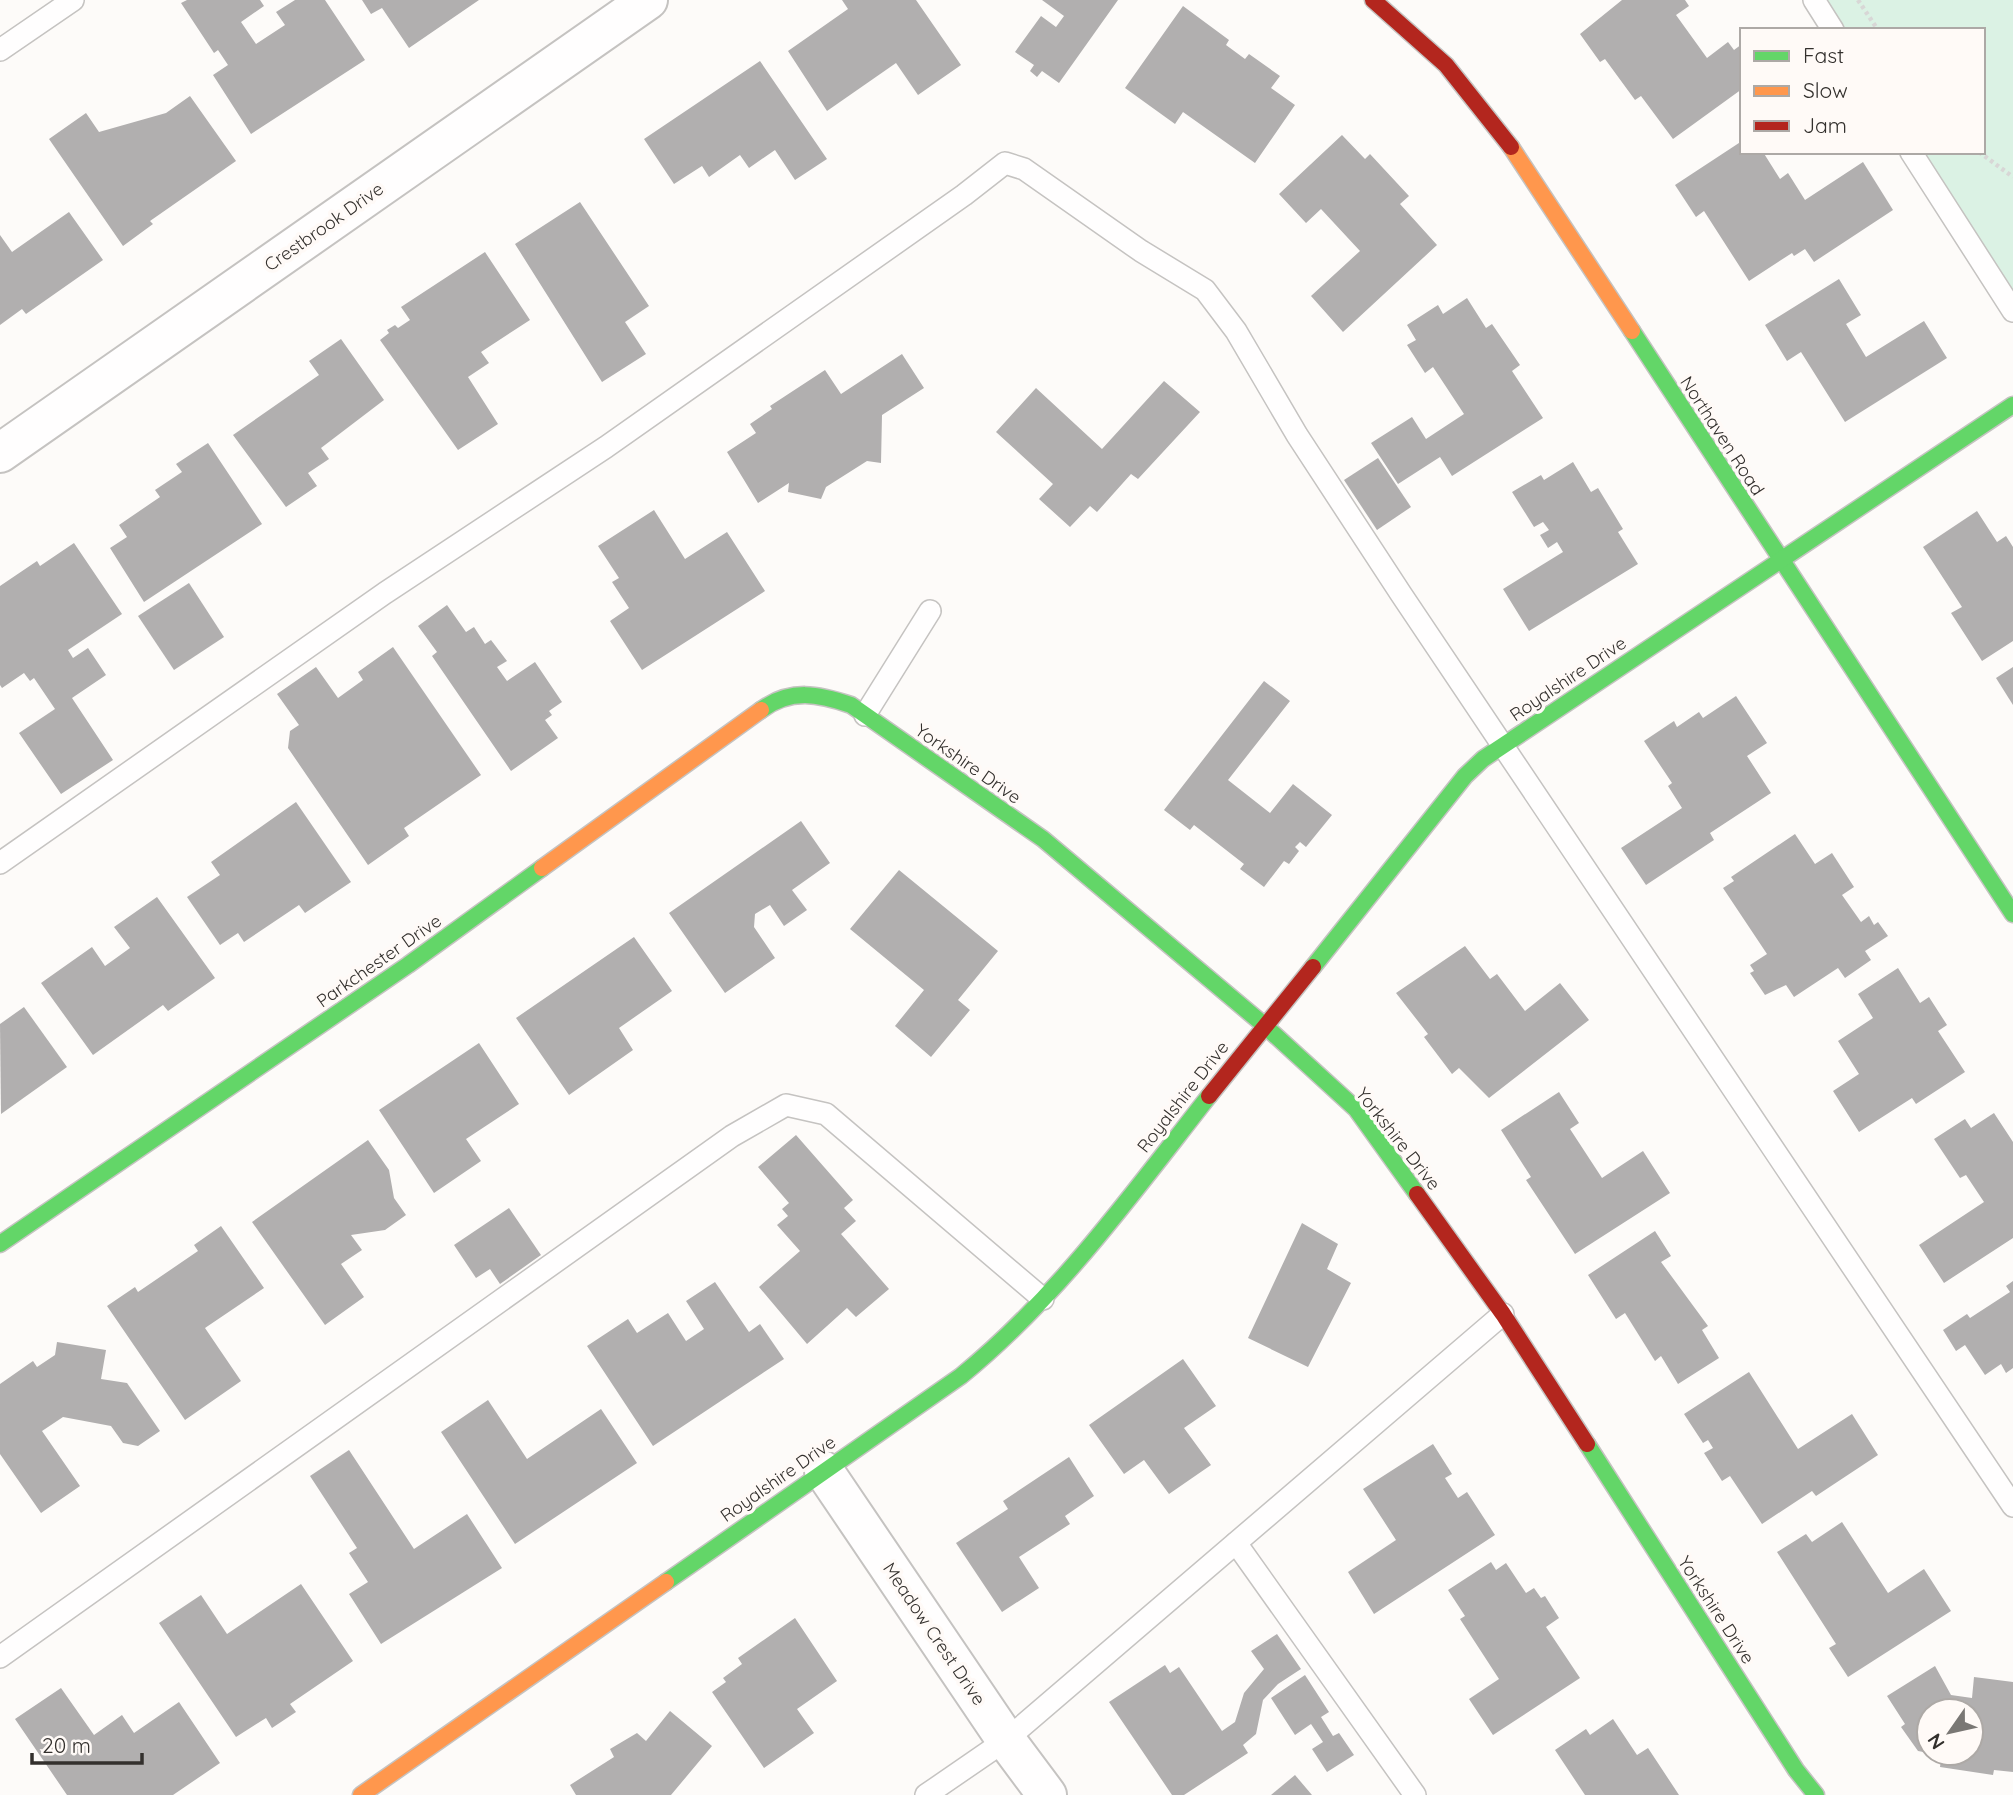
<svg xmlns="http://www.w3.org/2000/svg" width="2013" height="1795" viewBox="0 0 2013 1795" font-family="Quicksand,sans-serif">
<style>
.green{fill:#dbf2e4}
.building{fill:#b1afaf}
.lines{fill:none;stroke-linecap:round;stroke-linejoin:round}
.lane-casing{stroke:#c5c3c1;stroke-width:24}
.street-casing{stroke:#c5c3c1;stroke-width:42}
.fast-casing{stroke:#c5c3c1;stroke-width:19}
.slow-casing{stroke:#c5c3c1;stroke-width:19}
.jam-casing{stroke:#c5c3c1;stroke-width:19}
.path{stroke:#d8d7d6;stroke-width:4.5;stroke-dasharray:3.5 3.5;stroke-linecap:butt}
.lane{stroke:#fffefe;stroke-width:21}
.street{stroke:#fffefe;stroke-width:38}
.fast{stroke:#63d668;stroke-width:16}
.slow{stroke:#ff974d;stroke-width:16}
.jam{stroke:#b3261e;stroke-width:16}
.labels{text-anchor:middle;stroke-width:7;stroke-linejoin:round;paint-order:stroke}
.street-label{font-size:18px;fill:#33302d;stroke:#fffaf7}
</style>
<rect width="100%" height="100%" fill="#fdfbf9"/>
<polygon class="green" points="1821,0 2013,0 2013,297 1920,152 1983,152 1983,30 1840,30"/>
<g class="building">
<polygon points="187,0 260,0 264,6 241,22 256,44 285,25 276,12 295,0 325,0 365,60 251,134 213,75 228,65 218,50 214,53 181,3"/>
<polygon points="362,0 479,0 409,48 382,8 371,14"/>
<polygon points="842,0 916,0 961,65 918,95 896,63 827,111 788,51 848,9"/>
<polygon points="1042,0 1118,0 1059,83 1042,71 1037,77 1030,71 1034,65 1015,52 1041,16 1056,27 1064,16"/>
<polygon points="1622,0 1685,0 1689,6 1676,15 1707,58 1728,42 1734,50 1742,44 1742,89 1673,139 1641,96 1635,100 1605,59 1600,62 1580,34"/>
<polygon points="1183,6 1229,40 1226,45 1245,59 1249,54 1280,76 1271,88 1295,105 1255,163 1183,112 1175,124 1125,88"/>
<polygon points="760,61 827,159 795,180 775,150 749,168 740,155 709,177 702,166 674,184 644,139"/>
<polygon points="190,96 236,161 150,221 153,224 123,246 49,139 86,113 99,132 166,113"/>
<polygon points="1342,135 1365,159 1370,154 1409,196 1400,204 1437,245 1343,332 1311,296 1360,251 1321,209 1306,223 1279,194"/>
<polygon points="1742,141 1742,152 1763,152 1780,179 1788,173 1805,200 1863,162 1893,210 1814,262 1805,249 1794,256 1792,253 1749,281 1704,211 1696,217 1675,185"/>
<polygon points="580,202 649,306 625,322 646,354 602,382 515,244"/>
<polygon points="69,212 103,260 26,314 22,309 0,325 0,235 12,252"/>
<polygon points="485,252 530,320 481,352 489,363 468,377 498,424 458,450 380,340 389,333 387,330 395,325 398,328 410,320 401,307"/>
<polygon points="1839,279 1861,315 1846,324 1866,357 1924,321 1947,358 1845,422 1801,352 1787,361 1765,325"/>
<polygon points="1467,298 1486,328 1492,324 1520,365 1512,371 1543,418 1452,476 1440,457 1398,484 1371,443 1412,417 1426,439 1464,414 1433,367 1425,373 1407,345 1416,340 1407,325 1438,305 1443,314"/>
<polygon points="341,339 384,400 321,448 329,459 308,473 317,486 286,507 233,435 319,375 309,361"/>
<polygon points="902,354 924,388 882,415 881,463 867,461 826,487 821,499 788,492 789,483 758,503 727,452 756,433 750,424 772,409 770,406 825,370 841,394"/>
<polygon points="1164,381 1200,412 1138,479 1131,474 1097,512 1090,506 1070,527 1039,499 1053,484 996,432 1036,388 1102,449"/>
<polygon points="208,443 262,524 144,602 110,548 127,537 119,525 160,497 155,490 182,472 176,464"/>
<polygon points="1378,458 1411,507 1377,530 1344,480"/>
<polygon points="1573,462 1591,492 1598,488 1623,529 1618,532 1638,564 1529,631 1503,589 1563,552 1557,542 1548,548 1540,535 1549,530 1543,522 1534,527 1512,492 1541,475 1544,480"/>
<polygon points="654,510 685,559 727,532 765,591 642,670 610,621 629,608 612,582 619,578 598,546"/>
<polygon points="1977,511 1997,542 2006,536 2013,547 2013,641 1982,661 1951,613 1962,607 1923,547"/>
<polygon points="74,543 122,614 68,650 73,658 88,648 106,675 72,698 113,760 61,794 19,733 55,709 34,678 30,681 24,673 2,688 0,685 0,586 37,561 40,566"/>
<polygon points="189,583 224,637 174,670 138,616"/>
<polygon points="447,605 466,632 474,627 485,644 491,640 507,661 497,667 507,681 535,662 562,702 549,711 552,715 545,720 558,738 511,771 432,656 437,652 418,626"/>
<polygon points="393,647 481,775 404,828 409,836 368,865 288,748 290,731 299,725 277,694 316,667 338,698 363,680 358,672"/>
<polygon points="2013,667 2013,705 1996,678"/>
<polygon points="1264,681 1290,701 1228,780 1270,813 1293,784 1332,815 1306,847 1300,842 1295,847 1299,851 1289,864 1284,861 1264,887 1240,869 1244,864 1194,825 1190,830 1164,810"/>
<polygon points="1736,696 1767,743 1747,756 1771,793 1710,833 1714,840 1646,885 1621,848 1682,808 1668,786 1672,783 1644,741 1674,721 1677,727 1699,712 1703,718"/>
<polygon points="296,802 351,882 305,913 299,905 244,942 238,933 220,945 187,897 220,875 211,862"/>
<polygon points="801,821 830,863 792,890 807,910 784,926 770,905 755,914 754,927 775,958 725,993 669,913"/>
<polygon points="1795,834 1815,864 1832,853 1854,887 1842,895 1861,922 1869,916 1874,925 1878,922 1888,936 1865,951 1871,960 1845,978 1838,968 1794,997 1786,985 1765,995 1750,973 1754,971 1750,965 1767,954 1723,888 1734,881 1731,877"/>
<polygon points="899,870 998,951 958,1000 970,1010 931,1057 895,1026 924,990 850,929"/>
<polygon points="157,897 215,978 168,1011 163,1005 93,1055 41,983 92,947 105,966 130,948 114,927"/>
<polygon points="634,937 672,991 619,1028 633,1050 569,1095 516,1018"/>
<polygon points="1465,946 1490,979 1497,974 1525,1011 1560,983 1589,1020 1489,1098 1459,1068 1452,1074 1424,1037 1428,1034 1396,993"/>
<polygon points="1898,968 1920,1003 1929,997 1947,1025 1938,1031 1965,1072 1916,1104 1912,1098 1859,1132 1833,1091 1859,1074 1838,1041 1873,1018 1858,994"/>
<polygon points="24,1007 67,1067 1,1114 0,1024"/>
<polygon points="479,1043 519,1104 466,1139 481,1161 434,1193 379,1110"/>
<polygon points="1559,1092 1579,1123 1570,1129 1602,1178 1643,1151 1670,1193 1575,1254 1526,1180 1531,1177 1501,1130"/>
<polygon points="1994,1113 2013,1142 2013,1238 1944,1283 1919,1245 1984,1202 1966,1175 1960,1178 1934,1139 1965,1119 1971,1128"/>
<polygon points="796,1135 853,1200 844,1208 856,1221 841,1234 889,1289 856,1317 847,1308 807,1344 759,1287 800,1251 777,1225 788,1216 782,1209 789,1203 758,1167"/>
<polygon points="368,1140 389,1170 394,1198 406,1215 385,1230 351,1235 362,1250 341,1264 364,1297 325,1325 252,1222"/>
<polygon points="509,1208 541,1255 500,1284 490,1269 476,1278 454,1245"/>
<polygon points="1302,1223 1338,1244 1327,1269 1351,1283 1308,1367 1248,1338"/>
<polygon points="221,1226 264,1288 205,1328 241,1381 185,1420 107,1306 135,1287 138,1292 198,1251 194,1245"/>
<polygon points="1655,1231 1671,1256 1661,1262 1708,1326 1702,1330 1719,1358 1678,1384 1661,1356 1655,1361 1625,1313 1616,1319 1588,1275"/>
<polygon points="2013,1281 2013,1368 2006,1373 2001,1364 1985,1375 1965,1345 1956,1351 1943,1330 1967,1314 1970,1318 2010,1292 2006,1286"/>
<polygon points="715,1282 749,1332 760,1324 784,1359 653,1446 587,1346 628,1319 637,1333 668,1313 686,1341 704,1329 686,1301"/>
<polygon points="57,1342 106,1350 101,1379 127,1383 160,1431 138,1446 123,1443 111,1426 63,1417 42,1431 80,1486 41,1513 0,1454 0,1384 33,1361 37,1367 55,1355"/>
<polygon points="1183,1359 1216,1406 1184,1428 1211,1465 1169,1494 1144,1460 1124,1474 1089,1425"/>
<polygon points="1749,1372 1798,1449 1852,1414 1878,1455 1816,1496 1812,1491 1762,1524 1730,1476 1722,1481 1704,1453 1713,1448 1708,1440 1703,1443 1684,1414"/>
<polygon points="488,1400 527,1459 601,1409 637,1463 515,1544 441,1432"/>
<polygon points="1433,1444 1452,1474 1445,1478 1458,1498 1467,1492 1495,1535 1374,1614 1348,1572 1396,1540 1363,1489"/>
<polygon points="349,1450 414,1549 467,1514 502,1568 381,1644 349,1594 368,1582 349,1553 357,1548 310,1476"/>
<polygon points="1069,1457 1094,1496 1065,1516 1070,1524 1019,1557 1039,1588 1002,1612 956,1543 1008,1509 1003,1501"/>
<polygon points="1842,1522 1888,1593 1924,1569 1951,1611 1848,1677 1829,1648 1836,1644 1777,1552 1806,1534 1812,1542"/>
<polygon points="1491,1562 1496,1570 1506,1563 1526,1593 1534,1588 1541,1598 1545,1596 1559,1618 1546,1627 1580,1678 1493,1735 1469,1699 1499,1679 1460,1619 1465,1616 1448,1590"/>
<polygon points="301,1584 353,1661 290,1704 296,1712 272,1728 266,1718 236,1737 159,1623 201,1595 227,1634"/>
<polygon points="795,1618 837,1681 797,1709 814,1733 764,1768 712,1692 726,1682 723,1678 742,1664 738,1658"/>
<polygon points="1277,1634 1301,1669 1278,1684 1263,1700 1256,1734 1243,1745 1248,1753 1184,1795 1172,1795 1109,1702 1165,1665 1170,1673 1179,1667 1222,1731 1235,1722 1244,1693 1264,1669 1251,1651"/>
<polygon points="1935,1666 1951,1695 1972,1698 1974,1677 2013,1682 2013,1772 1994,1770 1993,1775 1940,1767 1942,1753 1971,1753 1971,1711 1929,1711 1929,1753 1918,1751 1901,1727 1905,1724 1887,1696"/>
<polygon points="1305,1675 1329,1712 1321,1717 1333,1736 1339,1733 1354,1755 1327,1772 1312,1749 1323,1742 1311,1724 1295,1735 1271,1698"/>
<polygon points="61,1688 94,1735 122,1715 134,1733 179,1702 220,1763 173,1795 67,1795 15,1719"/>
<polygon points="670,1711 712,1746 671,1795 576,1795 570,1785 614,1757 610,1749 637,1733 646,1741"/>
<polygon points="1613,1719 1637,1755 1648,1748 1679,1795 1585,1795 1555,1750 1586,1729 1590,1735"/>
<polygon points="1295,1775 1312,1795 1271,1795"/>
</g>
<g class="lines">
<g class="lane-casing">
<g id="lane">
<polyline points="1814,0 1833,30"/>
<polyline points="0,50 73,0"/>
<polyline points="1911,152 2013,311"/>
<polyline points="865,715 930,611"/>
<polyline points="0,863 385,593 606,447 964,195 1005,163 1024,169 1141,251 1205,290 1236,331 1297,435 1401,594 2013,1506"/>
<polyline points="1236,1543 1415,1795"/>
<polyline points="0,1657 732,1136 786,1105 826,1114 1043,1299"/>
<polyline points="926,1795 1006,1740 1503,1314"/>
</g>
</g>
<g class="street-casing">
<g id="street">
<polyline points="0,453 648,0"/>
<polyline points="824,1471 1006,1740 1047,1795"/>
</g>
</g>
<g class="fast-casing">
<g id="fast">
<polyline points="1632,331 2013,914"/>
<path d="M761,710C791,688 819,694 851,705L1043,839L1264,1025L1356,1109L1417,1194"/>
<polyline points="1313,967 1465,776 1483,759 2013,405"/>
<polyline points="0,1244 408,965 542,868"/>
<polyline points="1587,1444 1796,1770 1816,1795"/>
<path d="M666,1582L961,1376C1058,1297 1132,1194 1209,1096"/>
</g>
</g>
<g class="slow-casing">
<g id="slow">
<polyline points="1511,147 1632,331"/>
<polyline points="542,868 761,710"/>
<polyline points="361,1795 666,1582"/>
</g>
</g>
<g class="jam-casing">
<g id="jam">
<polyline points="1373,0 1446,65 1511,147"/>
<polyline points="1209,1096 1313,967"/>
<polyline points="1417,1194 1503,1314 1587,1444"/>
</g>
</g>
<g class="path">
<polyline points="1858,0 1878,30"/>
<polyline points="1979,152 2013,177"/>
</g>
<use href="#lane" class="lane"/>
<use href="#street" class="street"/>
<use href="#fast" class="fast"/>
<use href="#slow" class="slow"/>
<use href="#jam" class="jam"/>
</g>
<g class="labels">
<g class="street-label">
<text transform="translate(324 227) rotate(-35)" y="6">Crestbrook Drive</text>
<text transform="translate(1722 436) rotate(57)" y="6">Northaven Road</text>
<text transform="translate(1568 679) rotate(-34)" y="6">Royalshire Drive</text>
<text transform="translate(968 764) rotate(35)" y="6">Yorkshire Drive</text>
<text transform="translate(379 961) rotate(-35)" y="6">Parkchester Drive</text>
<text transform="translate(1183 1097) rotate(-52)" y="6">Royalshire Drive</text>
<text transform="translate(1398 1139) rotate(52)" y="6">Yorkshire Drive</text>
<text transform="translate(778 1479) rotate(-35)" y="6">Royalshire Drive</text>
<text transform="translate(1716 1610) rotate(57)" y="6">Yorkshire Drive</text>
<text transform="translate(934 1634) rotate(56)" y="6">Meadow Crest Drive</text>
</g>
</g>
<rect x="1740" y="28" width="245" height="126" fill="#fffaf7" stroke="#ada9a6" stroke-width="2"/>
<rect x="1754" y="51" width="35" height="10" fill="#63d668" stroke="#ada9a6" stroke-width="2"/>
<text x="1803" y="63" font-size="21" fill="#33302d">Fast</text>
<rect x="1754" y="86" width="35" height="10" fill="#ff974d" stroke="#ada9a6" stroke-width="2"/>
<text x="1803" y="98" font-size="21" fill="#33302d">Slow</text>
<rect x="1754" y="121" width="35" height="10" fill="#b3261e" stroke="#ada9a6" stroke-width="2"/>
<text x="1803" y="133" font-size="21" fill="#33302d">Jam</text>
<g transform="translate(1950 1732) rotate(236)"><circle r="33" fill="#fffaf7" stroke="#ada9a6" stroke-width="2"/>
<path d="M0-5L12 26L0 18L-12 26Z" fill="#7a7774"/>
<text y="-10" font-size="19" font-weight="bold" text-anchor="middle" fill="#33302d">N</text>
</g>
<path d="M32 1753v10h110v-10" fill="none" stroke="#33302d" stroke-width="3.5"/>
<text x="42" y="1753" font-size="21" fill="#33302d" stroke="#fffaf7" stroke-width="5" paint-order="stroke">20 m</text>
</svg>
